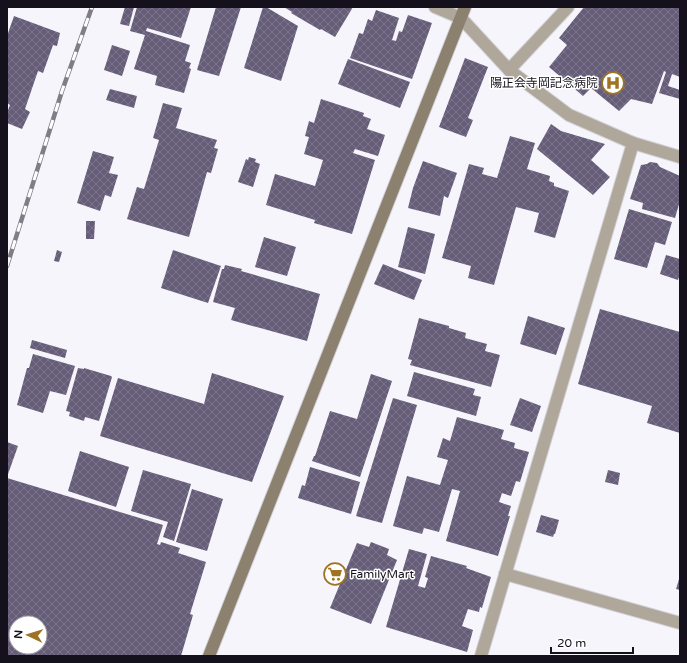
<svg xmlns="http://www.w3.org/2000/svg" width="687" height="663" viewBox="0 0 687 663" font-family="'Varela Round','Noto Sans JP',sans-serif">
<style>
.building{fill:url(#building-cross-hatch);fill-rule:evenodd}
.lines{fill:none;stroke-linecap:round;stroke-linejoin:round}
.lane-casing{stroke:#d3d1d8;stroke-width:14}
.street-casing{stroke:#d3d1d8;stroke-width:14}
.secondary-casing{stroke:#d3d1d8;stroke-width:14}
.lane{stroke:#afa79a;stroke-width:12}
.street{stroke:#afa79a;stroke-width:12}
.secondary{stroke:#8c806e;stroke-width:12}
.rail-casing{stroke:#807d86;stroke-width:4.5}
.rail{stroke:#fff;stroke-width:3;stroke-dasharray:9;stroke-linecap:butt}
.labels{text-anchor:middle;stroke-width:3;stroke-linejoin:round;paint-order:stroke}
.poi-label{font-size:12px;fill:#15111c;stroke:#fff;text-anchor:end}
</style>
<defs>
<pattern id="building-cross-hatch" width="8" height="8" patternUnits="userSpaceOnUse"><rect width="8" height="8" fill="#665d79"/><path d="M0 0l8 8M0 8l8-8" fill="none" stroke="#7b748a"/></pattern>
</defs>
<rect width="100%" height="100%" fill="#f7f5fc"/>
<g class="building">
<polygon points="125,7 134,7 129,26 120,24"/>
<polygon points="137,7 191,7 181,38 147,28 146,31 190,45 185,61 191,63 189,68 191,69 184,93 155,85 157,76 134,69 145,35 130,31"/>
<polygon points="216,7 241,7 219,76 197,70"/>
<polygon points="263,7 266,7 298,26 281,81 244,68"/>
<polygon points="284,7 353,7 335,37 321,29 320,30 291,13 292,12"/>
<polygon points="584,7 680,7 680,77 672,74 668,86 680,90 680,99 659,93 666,72 664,71 652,104 631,99 619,111 591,88 583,96 549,67 567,45 559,38"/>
<polygon points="376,10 399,18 392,40 396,41 399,31 402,32 408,15 432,23 412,79 350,58 359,33 363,34 368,19 372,21"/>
<polygon points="14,16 60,33 57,46 53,45 43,73 38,71 25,109 30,112 22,129 7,123 7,113 10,105 7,103 7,36"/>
<polygon points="112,45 130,51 122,76 104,70"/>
<polygon points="465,58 488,67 468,118 473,120 466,137 439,127"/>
<polygon points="348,59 410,82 400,108 338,84"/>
<polygon points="110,89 137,96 134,108 106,100"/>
<polygon points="321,99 364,113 363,116 371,119 367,129 385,135 378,156 355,149 353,153 375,160 352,234 314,223 315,220 266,205 275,174 315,186 323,160 304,154 309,137 305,136 309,121 314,123"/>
<polygon points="163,103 182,108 176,128 217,140 214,148 218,149 211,173 207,172 189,237 127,219 137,187 144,189 159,140 153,138"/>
<polygon points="551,124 561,131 605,144 591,160 610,177 593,195 537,149"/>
<polygon points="510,136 535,143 527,169 550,176 549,181 554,183 554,186 569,191 555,238 534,232 539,213 516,207 494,285 468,278 471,266 442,258 469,164 484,168 482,174 497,178"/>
<polygon points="93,151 114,157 109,173 118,175 111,197 105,195 100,211 77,203"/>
<polygon points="249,157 256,159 255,162 260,164 253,187 238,182 246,159 248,160"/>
<polygon points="423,161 457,173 448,198 444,196 440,216 408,208 413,188"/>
<polygon points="650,162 657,163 660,167 680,176 680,201 675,218 642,209 643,203 630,199 641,165 647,164"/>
<polygon points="629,209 672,222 665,245 655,242 647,268 614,259"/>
<polygon points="86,221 95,221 94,239 86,239"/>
<polygon points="408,227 435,234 425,274 398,267"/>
<polygon points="264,237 296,247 287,276 255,267"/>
<polygon points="57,250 62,252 59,262 54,261"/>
<polygon points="173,250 221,266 208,303 161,288"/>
<polygon points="666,255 680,259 680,274 678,280 660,274"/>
<polygon points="383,264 422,280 414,300 374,284"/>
<polygon points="225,265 242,269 241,271 320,294 307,341 231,320 235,308 213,302 222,269 224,269"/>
<polygon points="600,309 680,332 680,433 647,423 652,406 578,384"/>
<polygon points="528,316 565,328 556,355 520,344"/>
<polygon points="419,318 449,326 449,328 466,333 465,338 487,344 485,351 500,355 491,387 410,365 412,360 408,359"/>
<polygon points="32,340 67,350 65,358 30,348"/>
<polygon points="33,354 75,366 66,395 50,391 43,413 17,405 27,368 29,368"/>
<polygon points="78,368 84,369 84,368 111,376 112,377 99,421 85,417 84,421 69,416 70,412 66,411"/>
<polygon points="414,372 475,389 473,395 481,397 476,416 407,396"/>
<polygon points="212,373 284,396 252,482 100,436 118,378 204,404"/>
<polygon points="371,374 392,381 360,477 312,461 314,456 315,456 330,411 357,419"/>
<polygon points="393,398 417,405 382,523 356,516"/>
<polygon points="520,398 541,406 532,432 510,425"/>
<polygon points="457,417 504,430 501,439 515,443 514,448 529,452 520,482 516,481 511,496 502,493 499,502 511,506 508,516 510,516 498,556 446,541 460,491 452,489 439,532 424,528 422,534 393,526 407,476 440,485 448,460 437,457 443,438 450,441"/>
<polygon points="7,442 18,446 7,477"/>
<polygon points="80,451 129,467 116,507 68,491"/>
<polygon points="310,467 360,482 351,514 298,498 302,485 305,486"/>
<polygon points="143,470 191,484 174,541 163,537 168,522 131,511"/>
<polygon points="608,470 620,473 618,485 605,482"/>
<path d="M7,478L163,525L157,544L160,545L161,542L180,548L178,553L206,562L190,614L193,615L181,656H7ZM16,623H40V647H16Z"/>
<polygon points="192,489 223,499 207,551 176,542"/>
<polygon points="541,515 559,520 555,534 554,534 553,537 536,532"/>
<polygon points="371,542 389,549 387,555 397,560 371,624 330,608 357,543 369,547"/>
<polygon points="409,549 427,554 418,586 425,588 428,578 425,577 431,556 467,566 466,568 491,577 482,608 480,607 479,612 468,609 462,626 473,630 467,652 386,627"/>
<polygon points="680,576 680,590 676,589"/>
</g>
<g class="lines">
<g class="lane-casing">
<polyline id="lane" points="505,574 680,623"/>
</g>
<g class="street-casing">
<g id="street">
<polyline points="435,7 461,18 509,70 569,115 633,143 680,157"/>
<polyline points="509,70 568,7"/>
<polyline points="481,656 633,143"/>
</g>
</g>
<g class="secondary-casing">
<polyline id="secondary" points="209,656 465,7"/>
</g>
<use href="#lane" class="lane"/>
<use href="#street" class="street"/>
<use href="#secondary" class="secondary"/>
<g class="rail-casing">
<polyline id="rail" points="7,266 62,91 92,7"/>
</g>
<use href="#rail" class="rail"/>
</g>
<defs>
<g id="hospital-ring" transform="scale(1.15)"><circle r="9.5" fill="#fff" stroke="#9f7324" stroke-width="1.5"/><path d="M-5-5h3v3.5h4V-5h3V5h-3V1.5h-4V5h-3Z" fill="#9f7324"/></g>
<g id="supermarket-ring" transform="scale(1.15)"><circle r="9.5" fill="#fff" stroke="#9f7324" stroke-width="1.5"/><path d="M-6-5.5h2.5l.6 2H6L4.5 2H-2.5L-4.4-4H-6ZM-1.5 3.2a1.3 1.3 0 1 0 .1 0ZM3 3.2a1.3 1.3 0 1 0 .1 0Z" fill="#9f7324"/></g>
</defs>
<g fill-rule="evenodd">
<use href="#hospital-ring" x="613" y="83"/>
<use href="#supermarket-ring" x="335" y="574"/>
</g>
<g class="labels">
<g class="poi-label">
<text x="598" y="87">陽正会寺岡記念病院</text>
<text x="350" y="578" text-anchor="start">FamilyMart</text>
</g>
</g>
<rect width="687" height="663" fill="none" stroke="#15111c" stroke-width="16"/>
<g transform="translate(28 635) rotate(274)"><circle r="19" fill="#ffffff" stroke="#a1a0a4"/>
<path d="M0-3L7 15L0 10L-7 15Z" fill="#9f7324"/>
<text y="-6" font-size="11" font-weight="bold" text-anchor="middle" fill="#15111c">N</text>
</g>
<path d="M551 647v6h82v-6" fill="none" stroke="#15111c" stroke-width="2"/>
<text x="557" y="647" font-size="12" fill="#15111c" stroke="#ffffff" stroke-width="3" paint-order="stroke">20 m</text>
</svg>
